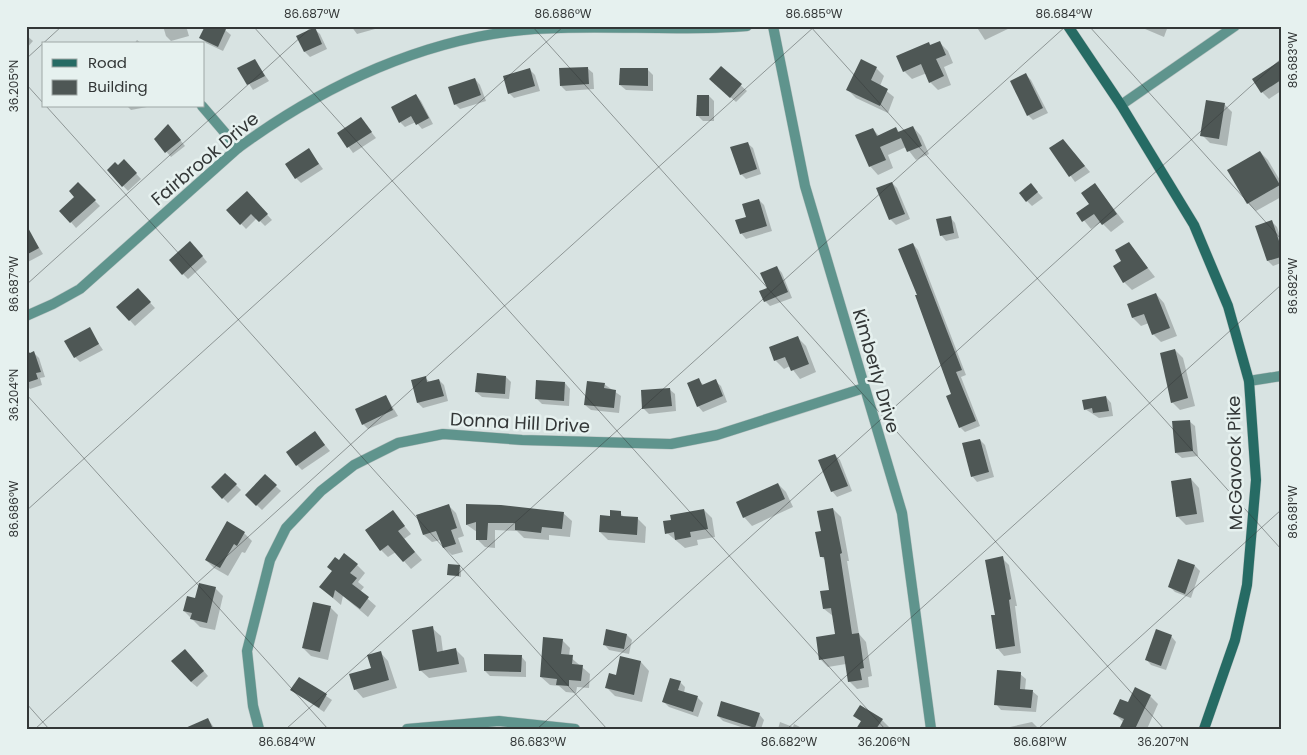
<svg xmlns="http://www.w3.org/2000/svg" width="1307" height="755" viewBox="0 0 1307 755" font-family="Poppins,sans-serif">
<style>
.shadow{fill:#0003}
.building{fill:#4e5755}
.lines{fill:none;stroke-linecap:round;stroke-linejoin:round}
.minor-casing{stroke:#b7c1c0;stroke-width:11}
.secondary-casing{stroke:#b7c1c0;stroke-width:11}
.minor{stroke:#5f948d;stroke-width:10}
.secondary{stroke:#266b64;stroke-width:10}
.ticks{fill:none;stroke:#333737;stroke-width:1;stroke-opacity:0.45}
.labels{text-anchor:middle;stroke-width:5;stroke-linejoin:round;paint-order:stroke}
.street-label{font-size:18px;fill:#333737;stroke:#e6f1ef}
.neatline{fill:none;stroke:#333737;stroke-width:2}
.ticks-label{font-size:12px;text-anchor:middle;fill:#333737}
</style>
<rect width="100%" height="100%" fill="#d8e3e2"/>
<g class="shadow">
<polygon points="163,26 186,26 189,36 171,41 166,36"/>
<polygon points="351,26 374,26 375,29 357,34"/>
<polygon points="976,26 1014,26 985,40"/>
<polygon points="1138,26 1168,26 1164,37"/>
<polygon points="314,29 320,34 327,49 310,57 305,52 298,36"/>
<polygon points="225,30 231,35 223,51 206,43 201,38"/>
<polygon points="26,35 33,41 26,49"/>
<polygon points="137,40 142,44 134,44"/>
<polygon points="928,43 932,46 940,43 948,51 953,63 944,67 951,85 938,90 930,82 927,73 912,79 904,71"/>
<polygon points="255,61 269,81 253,90 239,68"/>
<polygon points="1281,62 1281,91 1269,99 1262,92"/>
<polygon points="587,68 593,73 594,89 566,91 561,86"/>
<polygon points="721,68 747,91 736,102 716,84"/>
<polygon points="876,68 884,76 880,86 894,97 888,113 856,98 848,90"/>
<polygon points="530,70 535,75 540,91 514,98 509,93"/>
<polygon points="648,70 653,75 653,91 626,90 620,85"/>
<polygon points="1026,75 1031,80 1048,113 1033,120 1028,115"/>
<polygon points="475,79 480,85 486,101 460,109 455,104"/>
<polygon points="416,95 421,101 433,124 422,129 416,122 405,127 400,122"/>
<polygon points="709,96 714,101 714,121 703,121 698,116"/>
<polygon points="1224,104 1232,112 1227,146 1210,143 1202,135"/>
<polygon points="127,106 147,106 147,107 131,110"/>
<polygon points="361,119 376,138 353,153 339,133"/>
<polygon points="913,127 921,136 929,154 916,160 906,147 888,155 893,168 878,175 870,166 873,129 879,136 896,128 900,133"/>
<polygon points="173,131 185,146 171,157 155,139"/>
<polygon points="1063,140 1090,172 1075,182 1051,149"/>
<polygon points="747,143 753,148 761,174 746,179 741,174"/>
<polygon points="309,150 323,169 301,183 296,178"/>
<polygon points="1260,152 1268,160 1281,182 1281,197 1256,211 1248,203"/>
<polygon points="118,166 129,166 141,179 128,191 108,170"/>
<polygon points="892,183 897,188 910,219 896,225 890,219"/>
<polygon points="78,184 100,206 76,228 65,215 76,197"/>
<polygon points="1031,185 1043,198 1032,206 1027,201"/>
<polygon points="1095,185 1124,222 1111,232 1101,222 1091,229 1078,213 1091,204"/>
<polygon points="247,193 272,220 265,226 257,218 246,229 228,210"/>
<polygon points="759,200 764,205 772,231 746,239 741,233"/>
<polygon points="950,217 955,223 959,238 946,241 941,235"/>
<polygon points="1272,222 1277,227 1281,239 1281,263 1273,266 1268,261"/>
<polygon points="30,233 43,254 26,263 26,235"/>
<polygon points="913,244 918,250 966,375 961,377 980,426 965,432 960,427 953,394 918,295"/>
<polygon points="1129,244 1155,277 1132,290 1124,282 1123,261"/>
<polygon points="195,247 207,262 188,279 183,274"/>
<polygon points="777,267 782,273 792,298 770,306 765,301"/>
<polygon points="1156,294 1164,303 1177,336 1161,342 1153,334 1149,323 1141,326 1133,318 1128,305"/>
<polygon points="143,295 155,308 135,326 118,307"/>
<polygon points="89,329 103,350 80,362 75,357"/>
<polygon points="798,338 806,346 816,372 800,379 790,366 784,369 776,361 771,348"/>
<polygon points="1175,350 1183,358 1195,406 1180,410 1172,402"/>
<polygon points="34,353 39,358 45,377 40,378 42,385 30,389 26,385 26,356"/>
<polygon points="506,377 511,382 509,399 482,397 476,392"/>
<polygon points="425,378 430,382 439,380 444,385 448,401 423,408 418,403"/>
<polygon points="698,380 704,385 715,381 721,386 727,402 703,412 698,406"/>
<polygon points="565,383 570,389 569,406 542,404 536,398"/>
<polygon points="604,384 621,396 619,413 591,410 585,405"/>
<polygon points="669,389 675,394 676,411 649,414 643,408"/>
<polygon points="386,396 398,416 368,429 363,424"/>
<polygon points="1106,397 1111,403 1113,416 1099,418 1085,409"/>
<polygon points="1189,421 1195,426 1198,456 1182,458 1176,453"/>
<polygon points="315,433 330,451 302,470 297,465"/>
<polygon points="980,440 985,445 994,477 977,482 972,476"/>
<polygon points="835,455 840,460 852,491 837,497 832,491"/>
<polygon points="225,474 241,490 228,503 212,487"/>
<polygon points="265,476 281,491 262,510 246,495"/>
<polygon points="1191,479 1199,488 1204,522 1186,525 1178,517"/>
<polygon points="778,484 786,492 793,507 752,526 744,517"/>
<polygon points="448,505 456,513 464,536 458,538 463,552 452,555 444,548 441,540 432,542 424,535 418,515"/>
<polygon points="468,505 563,513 572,521 570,537 549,535 549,540 524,538 517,531 495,530 495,548 485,547 477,539 477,532 467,525"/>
<polygon points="833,509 841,517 849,561 847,561 859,634 866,642 872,676 868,677 869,687 857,689 849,681 846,664 828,667 820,659 836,635 833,616 824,609 830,591 826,561 822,557 822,532"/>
<polygon points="704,510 712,518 715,537 697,540 698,545 685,548 667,533"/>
<polygon points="393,512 411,534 404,539 422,560 411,569 396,552 388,557 381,550"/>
<polygon points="620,513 625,518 638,519 646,527 645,543 608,540 600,532"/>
<polygon points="244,533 252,541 245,553 242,552 228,576 214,568 206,560"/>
<polygon points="1002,558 1009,565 1017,606 1015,606 1021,653 1004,656 998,649 997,616"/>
<polygon points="339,562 357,565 365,573 358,582 364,587 360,592 376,606 368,617 343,596 341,605 320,587"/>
<polygon points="459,566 461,569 461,577 448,575"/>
<polygon points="1195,566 1200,571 1191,598 1175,592 1170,587"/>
<polygon points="215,588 223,596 215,630 200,627 184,611 196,599"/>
<polygon points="330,607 338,615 328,660 311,656 303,648"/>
<polygon points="432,628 441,636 443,652 456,650 464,658 467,672 429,678 420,670"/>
<polygon points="627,635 632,640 629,654 609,650 604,644"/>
<polygon points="1171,636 1176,642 1166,670 1151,665 1146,659"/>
<polygon points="562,640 570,648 569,656 590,674 589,688 577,687 576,693 566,692 559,686 550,685 541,677"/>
<polygon points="380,652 388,661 397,688 363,698 355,689 372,668"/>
<polygon points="190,655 208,676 197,687 191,682"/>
<polygon points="521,656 526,662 526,677 490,676 485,671"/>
<polygon points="621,658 641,662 649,671 642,702 615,696 607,688 617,676"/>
<polygon points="1020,674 1026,679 1025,690 1032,691 1038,696 1036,712 1001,710 996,704"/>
<polygon points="299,678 332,700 324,712 292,690"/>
<polygon points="680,682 685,687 684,693 698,698 703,703 698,717 669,707 664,702"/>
<polygon points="1150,696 1158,704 1147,729 1124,729 1123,722 1115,714 1128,704"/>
<polygon points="759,714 764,720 761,729 747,729 723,721 718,716"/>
<polygon points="855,715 882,720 890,728 858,729 862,722"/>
<polygon points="208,719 215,729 189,729"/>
<polygon points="780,722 793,727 794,724 804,729 778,729"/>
<polygon points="1032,722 1039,729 1001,729"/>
</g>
<g class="building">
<polygon points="205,26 220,26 226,29 218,47 199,38"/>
<polygon points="315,27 322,44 304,52 296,36"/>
<polygon points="940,41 946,55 936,59 944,76 929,83 921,64 903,72 896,56 929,42 930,45"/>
<polygon points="255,59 265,76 247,85 237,68"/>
<polygon points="861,59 877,67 871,80 888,89 880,106 846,90"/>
<polygon points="1281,60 1281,80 1261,93 1252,79"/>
<polygon points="721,66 742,84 730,98 709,79"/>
<polygon points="588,67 589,84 560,86 559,68"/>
<polygon points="530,68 535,86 508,94 503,76"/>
<polygon points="620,68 648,68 648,86 619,85"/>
<polygon points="1026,73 1043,108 1027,116 1010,81"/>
<polygon points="475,78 481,95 454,105 448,87"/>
<polygon points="416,94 429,118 416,125 411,116 399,123 391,107"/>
<polygon points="697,95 709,95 709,116 696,116"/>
<polygon points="1206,100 1225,103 1219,139 1200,136"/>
<polygon points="361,117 372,132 347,148 337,133"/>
<polygon points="168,124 181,140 165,153 154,139"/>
<polygon points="913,126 922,146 907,152 901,138 880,147 886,160 869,167 855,135 873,128 877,136 896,127 898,132"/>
<polygon points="1063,139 1085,166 1069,177 1049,148"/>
<polygon points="748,142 757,169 740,175 730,147"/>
<polygon points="309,148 319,164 295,179 285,164"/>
<polygon points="1260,151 1280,185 1247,204 1227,170"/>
<polygon points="124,159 137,173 122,187 107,170 115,162 118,165"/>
<polygon points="78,182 96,200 70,223 59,211 74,197 69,191"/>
<polygon points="892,182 905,214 889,220 876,188"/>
<polygon points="1031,183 1038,192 1026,202 1019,193"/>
<polygon points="1095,183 1117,214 1102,225 1094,214 1082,222 1076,213 1089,204 1081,193"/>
<polygon points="247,191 268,214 259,222 251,214 240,225 226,210"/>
<polygon points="759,199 767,226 740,234 735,220 746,217 742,204"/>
<polygon points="951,216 954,233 940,236 936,219"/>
<polygon points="1272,220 1281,247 1281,257 1267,261 1255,226"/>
<polygon points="26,224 39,248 26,255"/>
<polygon points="190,241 203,256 182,275 169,260"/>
<polygon points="1129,242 1148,268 1123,283 1113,266 1121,261 1115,250"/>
<polygon points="913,243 962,370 956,372 976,421 959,428 946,396 951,394 915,295 917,295 898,249"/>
<polygon points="777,266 788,292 764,302 759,291 767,288 760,273"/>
<polygon points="138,288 151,302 129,321 116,307"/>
<polygon points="1156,293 1170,328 1152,335 1144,314 1132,318 1127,304"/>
<polygon points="90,327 99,344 74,358 64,341"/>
<polygon points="798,336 809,364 791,371 785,357 774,361 769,347"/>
<polygon points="1175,349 1188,398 1171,403 1160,353"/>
<polygon points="26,350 30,353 34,351 41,372 36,373 38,379 26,383"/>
<polygon points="477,373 506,376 505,394 475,392"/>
<polygon points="426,376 427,382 439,379 444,396 417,403 411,380"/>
<polygon points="699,378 702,385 716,379 723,396 697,407 687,383"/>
<polygon points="536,380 565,382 564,401 535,399"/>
<polygon points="587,381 605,383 604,388 616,390 614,408 584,405"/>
<polygon points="670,388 672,406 642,409 641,390"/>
<polygon points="386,395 393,410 362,425 355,409"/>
<polygon points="1106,396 1109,411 1093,413 1092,408 1084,410 1082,400"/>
<polygon points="1190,420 1193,451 1175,453 1172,421"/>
<polygon points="315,431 325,445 296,466 286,452"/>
<polygon points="980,439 989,472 971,477 962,443"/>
<polygon points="835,454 848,486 831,492 818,460"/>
<polygon points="225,473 237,484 222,499 211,487"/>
<polygon points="265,474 277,485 256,506 245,495"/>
<polygon points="1191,478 1197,514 1176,517 1171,481"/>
<polygon points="778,483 785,499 743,518 736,502"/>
<polygon points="449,504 457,528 451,530 456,544 443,548 436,531 423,535 416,515"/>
<polygon points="466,504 501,505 564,512 562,529 542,527 541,533 515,530 515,523 488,523 487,540 476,540 476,522 466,525"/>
<polygon points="833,508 842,553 840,554 852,634 859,633 864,668 860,669 862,680 848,682 844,656 819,660 816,637 835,634 831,608 823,609 820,591 829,590 824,557 820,557 815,532 821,531 817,511"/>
<polygon points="704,509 708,529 690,532 691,537 675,540 674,532 665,534 663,521 671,520 670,515"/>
<polygon points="393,510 405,526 398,531 415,552 403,562 388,545 380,551 365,530"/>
<polygon points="610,510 621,511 621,516 638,517 637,535 599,532 600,515 610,516"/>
<polygon points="227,521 245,532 237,546 234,544 220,568 205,560"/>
<polygon points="344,553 358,564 350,573 357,578 352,584 369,597 360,609 335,590 333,598 319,587 332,571 327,567 335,557 339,560"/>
<polygon points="1003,556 1011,599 1009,600 1015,646 996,649 991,615 995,615 985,560"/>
<polygon points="1178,559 1195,565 1185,594 1168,587"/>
<polygon points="448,564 460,565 459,576 447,575"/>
<polygon points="199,583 216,587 207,623 190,619 192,613 183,611 187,596 195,598"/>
<polygon points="313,602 331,606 320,652 302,648"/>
<polygon points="433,626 437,652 456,648 459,664 419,671 412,630"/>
<polygon points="606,629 627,634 624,649 603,645"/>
<polygon points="1156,629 1172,635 1161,666 1145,660"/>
<polygon points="543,637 563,639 561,654 573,655 572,664 583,665 581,681 569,680 569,686 556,685 557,679 540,677"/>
<polygon points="185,649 204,671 191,682 171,661"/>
<polygon points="381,651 389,680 354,690 349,674 371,668 367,655"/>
<polygon points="484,654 522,655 521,672 484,671"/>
<polygon points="620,656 641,661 634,695 605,688 609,673 616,675"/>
<polygon points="997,670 1021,672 1020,689 1033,690 1031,708 994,705"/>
<polygon points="299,677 327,694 319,708 290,690"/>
<polygon points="670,678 681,681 678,690 698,696 693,712 662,702"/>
<polygon points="1135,687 1151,695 1135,729 1119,729 1124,719 1113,714 1120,699 1128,702"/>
<polygon points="721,701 760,713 755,728 717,716"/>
<polygon points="860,705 883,719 876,729 856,729 861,721 853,716"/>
<polygon points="208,718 213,729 183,729"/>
</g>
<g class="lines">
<g class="minor-casing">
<g id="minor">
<polyline points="773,26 805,186 902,513 931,729"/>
<polyline points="1121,105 1235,26"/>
<polyline points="202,106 238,148"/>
<path d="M26,316L53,304L80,289L238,148C324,85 426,37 534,29C605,24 676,32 747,26"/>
<polyline points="1249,381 1281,376"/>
<polyline points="259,729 253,706 247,651 270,560 286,528 321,491 354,465 398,443 443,434 522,440 671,444 717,435 864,388"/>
<polyline points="407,729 499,721 575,729"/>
</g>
</g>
<g class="secondary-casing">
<polyline id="secondary" points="1068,26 1121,105 1194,225 1228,306 1249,381 1256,480 1247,585 1235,640 1204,729"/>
</g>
<use href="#minor" class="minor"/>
<use href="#secondary" class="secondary"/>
</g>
<path class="ticks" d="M253,26L885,729M532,26L1164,729M810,26L1281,549M1089,26L1281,239M26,59L62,26M26,84L44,104M46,106L607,729M26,285L313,26M26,394L328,729M26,511L564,26M26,703L49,729M35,729L815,26M286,729L1066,26M537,729L1281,59M787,729L1281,285M1038,729L1281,510"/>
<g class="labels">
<g class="street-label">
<text transform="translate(205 159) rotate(-40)" y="6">Fairbrook Drive</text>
<text transform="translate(876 371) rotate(74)" y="6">Kimberly Drive</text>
<text transform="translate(520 423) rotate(3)" y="6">Donna Hill Drive</text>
<text transform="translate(1235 463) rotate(-91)" y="6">McGavock Pike</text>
</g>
</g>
<rect width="1307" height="755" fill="none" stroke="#e6f1ef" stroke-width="55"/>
<rect x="42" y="42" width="162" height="65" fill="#e6f1ef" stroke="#9ea7a5"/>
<rect x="52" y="59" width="25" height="8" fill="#266b64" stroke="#9ea7a5"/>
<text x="88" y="68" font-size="15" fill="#333737">Road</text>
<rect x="52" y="80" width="25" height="15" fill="#4e5755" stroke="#9ea7a5"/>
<text x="88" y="92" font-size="15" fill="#333737">Building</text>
<rect x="28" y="28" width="1252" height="700" class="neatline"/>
<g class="ticks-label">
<text x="312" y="18">86.687°W</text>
<text x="563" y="18">86.686°W</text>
<text x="814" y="18">86.685°W</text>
<text x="1064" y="18">86.684°W</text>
<text transform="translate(1293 60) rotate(-90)" y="4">86.683°W</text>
<text transform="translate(14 86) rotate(-90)" y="4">36.205°N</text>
<text transform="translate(14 284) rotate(-90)" y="4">86.687°W</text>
<text transform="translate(1293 286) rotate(-90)" y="4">86.682°W</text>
<text transform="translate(14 395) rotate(-90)" y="4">36.204°N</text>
<text transform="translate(14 509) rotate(-90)" y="4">86.686°W</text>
<text transform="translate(1293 512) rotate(-90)" y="4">86.681°W</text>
<text x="287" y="746">86.684°W</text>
<text x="538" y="746">86.683°W</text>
<text x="789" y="746">86.682°W</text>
<text x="884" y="746">36.206°N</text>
<text x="1040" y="746">86.681°W</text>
<text x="1163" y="746">36.207°N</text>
</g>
</svg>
